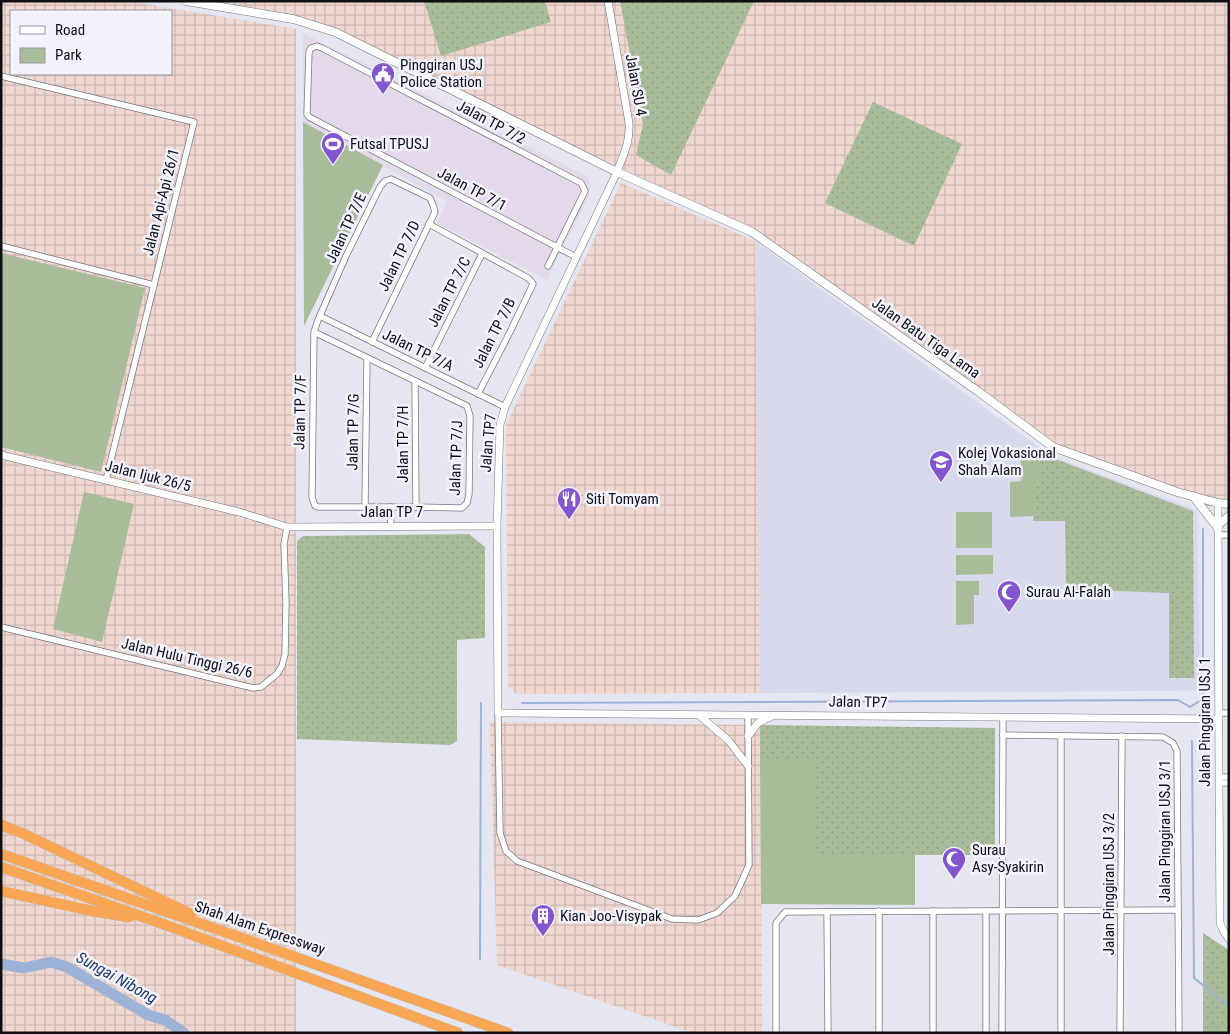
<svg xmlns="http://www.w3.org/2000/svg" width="1230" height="1034" viewBox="0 0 1230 1034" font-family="'Roboto Condensed',sans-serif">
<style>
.commercial{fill:#e5d8eb}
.industrial{fill:url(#industrial-grid);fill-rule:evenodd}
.built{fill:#d7daec}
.grass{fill:url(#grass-dots)}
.park{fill:#a8bc9a}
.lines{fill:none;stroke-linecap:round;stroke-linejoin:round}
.stream{stroke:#9db2d7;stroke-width:2}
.river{stroke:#9db2d7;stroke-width:11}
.minor-casing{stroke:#767881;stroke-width:7}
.tertiary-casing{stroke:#767881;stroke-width:8}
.secondary-casing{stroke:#767881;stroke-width:9}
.motorway-casing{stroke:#c5c5c6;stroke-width:11}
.minor{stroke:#fff;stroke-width:5.5}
.tertiary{stroke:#fff;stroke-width:7}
.secondary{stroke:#fff;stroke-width:8}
.motorway{stroke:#f8a554;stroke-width:10}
.labels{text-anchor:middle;stroke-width:5;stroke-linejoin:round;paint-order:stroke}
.poi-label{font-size:15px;fill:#0f0f13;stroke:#f2f3fe;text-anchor:start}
.street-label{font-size:15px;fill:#0f0f13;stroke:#f2f3fe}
.water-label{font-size:16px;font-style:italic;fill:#213868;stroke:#f2f3fe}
</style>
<defs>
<pattern id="industrial-grid" width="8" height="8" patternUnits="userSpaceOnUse" patternTransform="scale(1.25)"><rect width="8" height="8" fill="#f0d7cf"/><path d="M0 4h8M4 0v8" fill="none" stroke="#cdb7b1"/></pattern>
<pattern id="grass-dots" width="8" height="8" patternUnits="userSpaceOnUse" patternTransform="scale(1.25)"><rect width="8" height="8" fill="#a8bc9a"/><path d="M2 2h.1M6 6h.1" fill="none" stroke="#8fa084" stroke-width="1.8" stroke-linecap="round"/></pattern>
</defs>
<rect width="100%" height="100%" fill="#e5e6f1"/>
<polygon class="commercial" points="303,33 589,177 590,194 547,280 437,223 447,201 303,122"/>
<g class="industrial">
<path d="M1,1H127L296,29V1033H1ZM11,11H171V74H11Z"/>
<polygon points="192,1 1229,1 1229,508 1207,506 1051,449 774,242 755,231 296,16"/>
<polygon points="621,183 755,241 760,693 516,694 508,686 506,425"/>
<polygon points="490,722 760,725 762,1033 693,1033 497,965"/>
</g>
<polygon class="built" points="755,241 1051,456 1197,510 1200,690 1166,691 760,693"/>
<g class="grass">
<polygon points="424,1 545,1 551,22 441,56"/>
<polygon points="620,1 754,1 671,175 636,155 643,124"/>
<polygon points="873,102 962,144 914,246 825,203"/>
<polygon points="1050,457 1193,511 1194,678 1169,678 1169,593 1066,589 1065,521 1033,521 1033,481 1038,481 1038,458"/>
<polygon points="469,534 485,547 485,638 457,640 457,741 450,745 297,739 297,541 303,536"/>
<polygon points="760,725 995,728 995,855 815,855 815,762 760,761"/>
<polygon points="1203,933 1229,950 1229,1033 1203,1033"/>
</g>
<g class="park">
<polygon points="303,122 383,165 304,326"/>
<polygon points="1,253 145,288 101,472 1,447"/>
<polygon points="1021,458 1038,458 1038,481 1033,482 1033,516 1010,517 1010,482 1021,481"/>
<polygon points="84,492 134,504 102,642 53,629"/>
<rect x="956" y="512" width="36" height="36"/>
<polygon points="956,555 993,555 993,574 956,575"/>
<polygon points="956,581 979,581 979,595 974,595 974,624 956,625"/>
<polygon points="760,761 815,761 815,855 915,855 915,905 761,904"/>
</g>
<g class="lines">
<g class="stream">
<polyline points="522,703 1178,700 1190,707 1203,699 1203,529"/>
<polyline points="1192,741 1194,978 1229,1006"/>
<polyline points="480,959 481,703"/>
</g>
<polyline class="river" points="1,964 24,968 51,962 67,967 148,1015 165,1020 184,1033"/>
<g class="minor-casing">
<g id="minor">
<polyline points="1,76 194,122 106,480"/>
<polyline points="429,224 528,278 531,281 533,284 510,332 478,394"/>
<polyline points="1,246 154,285"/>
<path d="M548,266L585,191L581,183L322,48L317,46L311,48L309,52L307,114L309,117C398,164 487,211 576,257"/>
<polyline points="320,316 505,407"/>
<polyline points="314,332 467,406 470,416 469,494 467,503 462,508 416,507 318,507 315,506 312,497 314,332 318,320 346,256 380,187 385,181 391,179 430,198 433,205 435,212 372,342"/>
<polyline points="425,368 482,254"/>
<polyline points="415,381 416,507"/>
<polyline points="365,506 367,358"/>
<polyline points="390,507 391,526"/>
<polyline points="1218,535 1229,535"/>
<polyline points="1,627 253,688 261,687 277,674 282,666 285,654 286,603 284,544 287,527"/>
<polyline points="498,713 500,833 506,851 517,861 672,919 698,920 717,913 735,896 749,865 748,715"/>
<polyline points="1219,713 1229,713"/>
<polyline points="1003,735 1163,737 1173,743 1177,751 1179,1033"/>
<polyline points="1061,736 1061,1033"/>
<polyline points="1219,777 1229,777"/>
<polyline points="1219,783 1229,783"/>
<polyline points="879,911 879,1033"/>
<polyline points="933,911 933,1033"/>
<polyline points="986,911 986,1033"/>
<polyline points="827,912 828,1033"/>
<polyline points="776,1033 776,923 785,912 1177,910"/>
<polyline points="1002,1033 1003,717"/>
<polyline points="1120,1033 1122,736"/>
</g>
</g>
<g class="tertiary-casing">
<g id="tertiary">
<path d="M608,1L629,123C630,143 624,153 617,172L505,407L500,425L497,526L498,713L1219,719"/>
<polyline points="1,455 239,512 287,527 497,526"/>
<polyline points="1218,503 1219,783 1220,923 1224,932 1229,939"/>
<polyline points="699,715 729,741 748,766"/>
<polyline points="748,736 758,723 772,716"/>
</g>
</g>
<g class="secondary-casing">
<g id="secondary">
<polyline points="186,1 293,19 335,32 617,172 752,232 979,392 1053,447 1177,492 1218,503 1229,504"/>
<polyline points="1193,496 1218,528"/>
<polyline points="1218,525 1229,516"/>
</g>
</g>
<g class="motorway-casing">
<g id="motorway">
<polyline points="1,825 22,833 191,914"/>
<polyline points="1,854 239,937 508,1033"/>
<polyline points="1,867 163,924 458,1033"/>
<polyline points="1,891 92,911 129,917"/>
</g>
</g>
<use href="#minor" class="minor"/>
<use href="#tertiary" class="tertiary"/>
<use href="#secondary" class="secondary"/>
<use href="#motorway" class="motorway"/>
</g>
<defs>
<g id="civic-pin" transform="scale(1.25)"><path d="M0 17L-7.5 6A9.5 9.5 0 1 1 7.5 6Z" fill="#8356d0" stroke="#f2f3fe"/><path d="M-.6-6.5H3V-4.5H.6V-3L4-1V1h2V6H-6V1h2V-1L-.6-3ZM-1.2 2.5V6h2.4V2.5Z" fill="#fff"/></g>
<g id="stadium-pin" transform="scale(1.25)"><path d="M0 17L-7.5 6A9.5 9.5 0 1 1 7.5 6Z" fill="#8356d0" stroke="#f2f3fe"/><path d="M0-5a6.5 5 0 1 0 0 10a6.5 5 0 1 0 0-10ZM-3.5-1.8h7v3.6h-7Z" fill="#fff"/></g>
<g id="school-pin" transform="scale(1.25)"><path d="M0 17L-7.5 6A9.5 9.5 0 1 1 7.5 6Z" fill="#8356d0" stroke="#f2f3fe"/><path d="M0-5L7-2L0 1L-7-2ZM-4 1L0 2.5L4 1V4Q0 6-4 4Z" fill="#fff"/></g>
<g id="restaurant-pin" transform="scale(1.25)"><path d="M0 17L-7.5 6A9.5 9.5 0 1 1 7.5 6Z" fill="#8356d0" stroke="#f2f3fe"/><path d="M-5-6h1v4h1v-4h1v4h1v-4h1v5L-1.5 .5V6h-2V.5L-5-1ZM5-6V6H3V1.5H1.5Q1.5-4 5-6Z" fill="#fff"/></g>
<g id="mosque-pin" transform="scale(1.25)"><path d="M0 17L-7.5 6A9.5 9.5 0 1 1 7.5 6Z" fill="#8356d0" stroke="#f2f3fe"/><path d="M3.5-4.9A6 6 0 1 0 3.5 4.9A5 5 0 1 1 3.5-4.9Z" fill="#fff"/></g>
<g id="building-pin" transform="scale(1.25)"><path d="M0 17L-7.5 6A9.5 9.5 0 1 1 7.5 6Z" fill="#8356d0" stroke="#f2f3fe"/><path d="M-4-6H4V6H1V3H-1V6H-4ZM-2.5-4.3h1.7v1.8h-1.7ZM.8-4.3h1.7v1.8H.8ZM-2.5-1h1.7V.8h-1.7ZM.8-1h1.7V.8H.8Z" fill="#fff"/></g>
</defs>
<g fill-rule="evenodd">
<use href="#civic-pin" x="383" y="74"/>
<use href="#stadium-pin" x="333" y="144"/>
<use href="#school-pin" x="941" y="462"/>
<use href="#restaurant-pin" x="569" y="499"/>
<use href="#mosque-pin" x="1009" y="592"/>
<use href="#mosque-pin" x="954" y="859"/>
<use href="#building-pin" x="543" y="916"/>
</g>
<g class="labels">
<g class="poi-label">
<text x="400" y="70">Pinggiran USJ<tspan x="400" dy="17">Police Station</tspan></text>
<text x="350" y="149">Futsal TPUSJ</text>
<text x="958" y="458">Kolej Vokasional<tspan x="958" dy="17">Shah Alam</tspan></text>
<text x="586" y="504">Siti Tomyam</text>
<text x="1026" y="597">Surau Al-Falah</text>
<text x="972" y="855">Surau<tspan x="972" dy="17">Asy-Syakirin</tspan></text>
<text x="560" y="921">Kian Joo-Visypak</text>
</g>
<g class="street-label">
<text transform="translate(636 85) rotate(80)" y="5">Jalan SU 4</text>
<text transform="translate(491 122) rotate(28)" y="5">Jalan TP 7/2</text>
<text transform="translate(472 189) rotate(28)" y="5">Jalan TP 7/1</text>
<text transform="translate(161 202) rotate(-76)" y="5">Jalan Api-Api 26/1</text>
<text transform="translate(346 228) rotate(-65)" y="5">Jalan TP 7/E</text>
<text transform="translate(399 256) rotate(-64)" y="5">Jalan TP 7/D</text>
<text transform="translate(449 292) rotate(-63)" y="5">Jalan TP 7/C</text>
<text transform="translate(494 333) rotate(-63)" y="5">Jalan TP 7/B</text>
<text transform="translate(926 338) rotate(35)" y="5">Jalan Batu Tiga Lama</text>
<text transform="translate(418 350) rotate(26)" y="5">Jalan TP 7/A</text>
<text transform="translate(300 412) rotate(-89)" y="5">Jalan TP 7/F</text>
<text transform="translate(353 432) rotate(-89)" y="5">Jalan TP 7/G</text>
<text transform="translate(488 443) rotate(-85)" y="5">Jalan TP7</text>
<text transform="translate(403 444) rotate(-90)" y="5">Jalan TP 7/H</text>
<text transform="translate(456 458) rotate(-88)" y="5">Jalan TP 7/J</text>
<text transform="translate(148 476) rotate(14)" y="5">Jalan Ijuk 26/5</text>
<text x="392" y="517">Jalan TP 7</text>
<text transform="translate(187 658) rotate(13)" y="5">Jalan Hulu Tinggi 26/6</text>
<text transform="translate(858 702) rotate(1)" y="5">Jalan TP7</text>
<text transform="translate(1205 722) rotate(-90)" y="5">Jalan Pinggiran USJ 1</text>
<text transform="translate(1165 831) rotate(-90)" y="5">Jalan Pinggiran USJ 3/1</text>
<text transform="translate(1109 884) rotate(-90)" y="5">Jalan Pinggiran USJ 3/2</text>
<text transform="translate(260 928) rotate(19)" y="5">Shah Alam Expressway</text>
</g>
<g class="water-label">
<text transform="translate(117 977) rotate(29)" y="6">Sungai Nibong</text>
</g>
</g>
<rect width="1230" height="1034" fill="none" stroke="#0f0f13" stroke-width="5"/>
<rect x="10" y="10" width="162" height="65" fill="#f2f3fe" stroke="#9798a0"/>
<rect x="20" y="26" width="25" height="8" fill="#ffffff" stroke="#9798a0"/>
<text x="55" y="35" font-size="15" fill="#0f0f13">Road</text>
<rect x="20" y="48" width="25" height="15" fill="#a8bc9a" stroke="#9798a0"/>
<text x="55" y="60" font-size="15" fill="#0f0f13">Park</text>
</svg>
